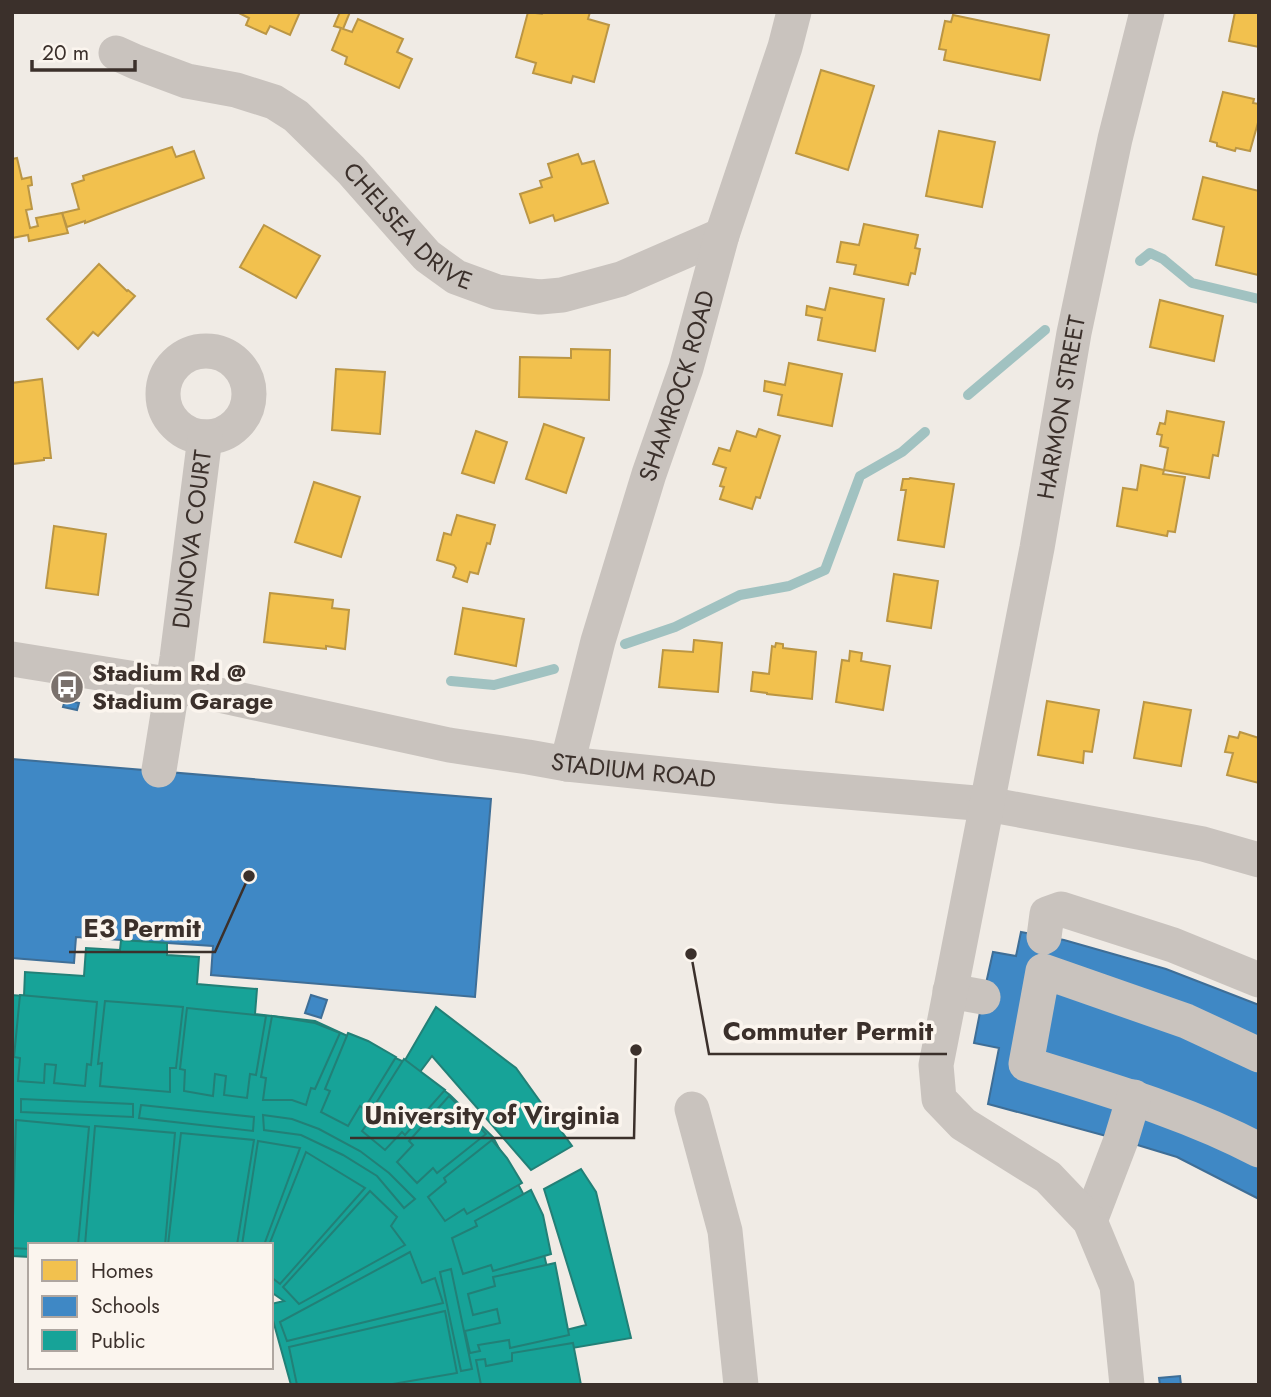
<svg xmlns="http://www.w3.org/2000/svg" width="1271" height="1397" viewBox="0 0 1271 1397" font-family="Jost,sans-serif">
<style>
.homes{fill:#f2c14e;stroke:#bb9644;stroke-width:2}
.schools{fill:#3f88c5;stroke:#3e6e97;stroke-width:2}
.public{fill:#17a398;stroke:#228077;stroke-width:2}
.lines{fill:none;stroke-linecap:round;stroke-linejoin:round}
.stream{stroke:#a1c2c1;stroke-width:10}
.minor{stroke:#c9c3be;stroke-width:35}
.labels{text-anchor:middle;stroke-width:7;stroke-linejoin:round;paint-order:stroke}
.street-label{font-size:24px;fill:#3b302b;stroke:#fbf5ee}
.poi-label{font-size:24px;font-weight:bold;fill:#3b302b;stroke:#fbf5ee;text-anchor:start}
.leader{fill:none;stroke:#3b302b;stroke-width:2.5}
.callout-dot{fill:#3b302b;stroke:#fbf5ee;stroke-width:2.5}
.callout-label{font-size:26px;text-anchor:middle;font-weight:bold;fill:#3b302b;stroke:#fbf5ee;stroke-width:7;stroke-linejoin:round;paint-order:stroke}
</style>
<rect width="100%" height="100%" fill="#f0ebe5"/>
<g class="homes">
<polygon points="237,12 300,12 290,35 270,26 266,34 246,25 249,18"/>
<polygon points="340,12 350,12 343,29 352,32 358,19 403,39 397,52 412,59 399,88 345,64 347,57 332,50 341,28 334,26"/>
<polygon points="528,12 542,14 543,12 590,12 588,19 609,25 594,82 573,76 571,83 533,73 536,63 516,57"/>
<polygon points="1235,12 1259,12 1259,47 1229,41"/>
<polygon points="953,15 1049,35 1040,80 944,60 946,50 939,49 945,21 951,22"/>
<polygon points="821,70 874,86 848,170 796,153"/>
<polygon points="1223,92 1254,99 1253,103 1259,104 1259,119 1250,151 1236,148 1235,151 1217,146 1217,143 1210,141"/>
<polygon points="939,131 995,142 982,207 926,196"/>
<polygon points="172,147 176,157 194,151 204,178 85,223 85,221 67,227 62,213 79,209 72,184 84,180 83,176"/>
<polygon points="578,154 582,164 594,161 608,203 555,221 553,215 530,223 520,194 542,187 540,181 552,177 548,164"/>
<polygon points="17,158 22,179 31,177 32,185 28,186 32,209 26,210 30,228 38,226 36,218 62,213 68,233 29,241 28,235 12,238 12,159"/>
<polygon points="1203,177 1259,191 1258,275 1216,265 1224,227 1193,219"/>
<polygon points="864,224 918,235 915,248 920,249 915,274 911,273 908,285 854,274 856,265 837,262 841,242 859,245"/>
<polygon points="264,225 320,256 296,298 240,267"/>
<polygon points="99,264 127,291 128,290 135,296 98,336 93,332 78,349 47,319"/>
<polygon points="830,288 884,299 875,351 818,340 822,318 806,315 807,306 825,310"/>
<polygon points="1160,300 1223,316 1214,361 1150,347"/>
<polygon points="571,349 610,350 609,400 519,397 520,357 571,358"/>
<polygon points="789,363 842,374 832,426 778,415 782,395 764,391 765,381 785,385"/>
<polygon points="336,369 385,372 380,434 332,430"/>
<polygon points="42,379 51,458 44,458 44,460 12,464 12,383"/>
<polygon points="1167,411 1224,422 1218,456 1213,455 1209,478 1164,470 1168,448 1160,446 1162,435 1157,434 1160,423 1165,424"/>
<polygon points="544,424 584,438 566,493 526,479"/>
<polygon points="759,429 780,436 760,498 756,497 752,509 720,499 724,487 720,486 726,468 713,464 719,448 730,451 737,431 756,437"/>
<polygon points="476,431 507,442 494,483 462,473"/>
<polygon points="1141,465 1164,470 1163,474 1185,477 1175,532 1168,531 1167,536 1117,526 1123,488 1137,490"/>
<polygon points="910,478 954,484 944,547 898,540 906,490 901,490 903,479 909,479"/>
<polygon points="314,482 360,497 341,557 295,542"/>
<polygon points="457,515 495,525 490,544 487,543 478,574 470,572 467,582 453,577 456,568 454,565 437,560 444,533 451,535"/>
<polygon points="54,526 106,534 98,595 46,588"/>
<polygon points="894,574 938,581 931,628 887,621"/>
<polygon points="270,593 333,600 332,608 349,610 345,649 326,646 326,649 264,642"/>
<polygon points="463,608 524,619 516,666 455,654"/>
<polygon points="694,640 722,643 718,692 659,687 663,650 693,652"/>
<polygon points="776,643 783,644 783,648 816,652 812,699 767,694 767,693 751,691 753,672 769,674 772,646 775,647"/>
<polygon points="850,651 862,653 861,661 890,666 883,710 836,702 842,660 849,661"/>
<polygon points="1047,701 1099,710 1092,752 1084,751 1083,763 1038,755"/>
<polygon points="1144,702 1191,710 1181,766 1134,758"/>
<polygon points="1240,732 1259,738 1259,783 1227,775 1233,753 1225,752 1229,736 1238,738"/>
</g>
<g class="schools">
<polygon points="65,700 79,703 77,710 63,707"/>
<polygon points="12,759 491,799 475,997 211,975 213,946 76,937 74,963 12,958"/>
<polygon points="1021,932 1064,940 1166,969 1259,1005 1259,1199 1177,1157 1121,1140 988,1104 999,1048 974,1043 983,997 993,952 1016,956"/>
<polygon points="311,995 327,1000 321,1018 305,1013"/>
<polygon points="1180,1376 1181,1385 1160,1385 1159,1378"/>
</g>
<g class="public">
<polygon points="121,940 167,943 167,955 199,957 197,984 257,989 255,1014 315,1021 404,1062 436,1007 516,1068 572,1146 531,1170 432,1056 420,1072 450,1095 493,1137 535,1216 562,1331 586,1325 544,1189 581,1169 596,1192 631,1338 566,1349 569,1385 291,1385 271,1313 271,1304 284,1301 271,1292 271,1245 30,1245 30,1257 12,1256 12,995 24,996 25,972 84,976 86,948 120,950"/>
<polygon points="20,995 97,1002 91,1065 87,1064 85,1086 54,1083 56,1065 45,1064 44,1083 18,1081 20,1058 14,1057"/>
<polygon points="105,1001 183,1007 176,1068 170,1068 170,1092 100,1086 102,1063 98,1064"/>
<polygon points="187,1008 266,1016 256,1075 250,1074 247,1098 224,1095 226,1076 215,1074 213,1096 184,1091 185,1070 180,1069"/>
<polygon points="272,1016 315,1023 340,1033 315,1089 311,1088 306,1105 292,1100 263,1100 266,1078 261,1077"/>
<polygon points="348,1033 368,1041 396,1057 364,1109 360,1106 348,1126 321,1112 330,1091 325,1089"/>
<polygon points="404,1059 445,1090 405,1135 402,1132 385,1150 362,1131 375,1113 371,1111"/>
<polygon points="449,1096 486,1134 437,1173 433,1168 417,1183 397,1162 413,1145 409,1141"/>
<polygon points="21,1099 133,1104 133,1117 21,1112"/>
<polygon points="141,1105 254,1117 253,1131 139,1118"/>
<polygon points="263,1115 292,1119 319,1129 360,1151 389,1173 415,1199 404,1208 377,1176 343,1155 301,1135 264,1130"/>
<polygon points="16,1120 89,1127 78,1245 30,1245 30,1249 12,1248"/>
<polygon points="95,1126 175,1133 165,1245 85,1245"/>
<polygon points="181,1133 254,1140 237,1245 168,1245"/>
<polygon points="492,1140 507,1158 522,1183 467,1214 464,1209 445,1221 428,1197 446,1182 444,1178"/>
<polygon points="258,1141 300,1148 264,1245 242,1245"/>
<polygon points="306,1152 365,1188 280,1284 271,1277 271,1245 269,1245"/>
<polygon points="531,1190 543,1215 551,1254 493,1271 491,1265 463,1274 452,1238 477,1226 475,1221"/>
<polygon points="370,1191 397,1217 391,1226 405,1245 299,1304 283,1287"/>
<polygon points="410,1252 422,1283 435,1278 443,1303 287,1341 280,1322"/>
<polygon points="555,1263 569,1335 510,1348 509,1340 478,1345 480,1351 470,1353 465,1331 500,1323 497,1309 473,1315 468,1294 495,1286 493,1277"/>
<polygon points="451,1269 472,1369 461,1371 440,1272"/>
<polygon points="445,1311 457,1373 387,1385 297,1385 289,1347"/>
<polygon points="573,1343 581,1385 481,1385 476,1360 485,1359 486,1366 512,1361 512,1353"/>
</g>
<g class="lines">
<g class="stream">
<polyline points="1140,261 1150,253 1163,259 1192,283 1259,299"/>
<polyline points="968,395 1045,330"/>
<polyline points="625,644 675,627 740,595 789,586 825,570 860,476 902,452 925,432"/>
<polyline points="451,681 494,685 554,669"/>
</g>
<g class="minor">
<path id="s1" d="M116,53L136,62L187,81L236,90L274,102L296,116L351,170L427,256L456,277L497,292L540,297L562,295L621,279L722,235"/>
<circle cx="206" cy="394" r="43"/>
<path id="s2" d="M12,659L173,685L449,745L528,757L567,764L777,786L987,804L1203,844L1259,860"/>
<path id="s3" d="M567,764L598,641L649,474L686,368L722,235L785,47L794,12"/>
<path id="s4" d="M159,770L177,658L205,437"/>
<polyline points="1044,937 1047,914 1061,909 1173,945 1259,980"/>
<polyline points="950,991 983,997"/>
<path d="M1259,1055L1186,1021L1043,971L1026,1064C1105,1089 1185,1111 1259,1150"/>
<polyline points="692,1109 725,1231 741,1385"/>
<polyline points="1090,1221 1121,1140 1134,1097"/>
<path id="s5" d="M1127,1385L1117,1286L1090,1221L1048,1177L963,1124L939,1099L936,1065L1037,548L1074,333L1115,139L1147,12"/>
</g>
</g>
<defs>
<g id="bus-disc" transform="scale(1.75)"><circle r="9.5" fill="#7a716c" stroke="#fbf5ee"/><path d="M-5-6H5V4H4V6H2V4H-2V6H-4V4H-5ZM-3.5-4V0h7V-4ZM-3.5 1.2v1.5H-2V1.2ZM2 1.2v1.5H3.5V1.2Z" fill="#fff"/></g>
</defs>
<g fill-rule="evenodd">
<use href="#bus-disc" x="67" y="687"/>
</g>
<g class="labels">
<g class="street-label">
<text dy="8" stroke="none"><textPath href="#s1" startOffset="350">CHELSEA DRIVE</textPath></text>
<text dy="8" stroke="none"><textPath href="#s3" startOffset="394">SHAMROCK ROAD</textPath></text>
<text dy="8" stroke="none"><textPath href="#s5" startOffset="1069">HARMON STREET</textPath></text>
<text dy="8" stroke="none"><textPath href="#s4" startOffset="233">DUNOVA COURT</textPath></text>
<text dy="8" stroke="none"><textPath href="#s2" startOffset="632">STADIUM ROAD</textPath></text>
</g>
<g class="poi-label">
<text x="92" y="681">Stadium Rd @<tspan x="92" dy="28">Stadium Garage</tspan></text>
</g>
</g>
<path class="leader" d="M249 876L215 952H69M691 954L709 1054H947M636 1050L634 1138H350"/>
<g class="callout-dot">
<circle cx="249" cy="876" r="7"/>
<circle cx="691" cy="954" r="7"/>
<circle cx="636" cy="1050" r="7"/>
</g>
<g class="callout-label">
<text x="142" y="937">E3 Permit</text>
<text x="828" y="1040">Commuter Permit</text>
<text x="492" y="1124">University of Virginia</text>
</g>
<rect width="1271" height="1397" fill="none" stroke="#3b302b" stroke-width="28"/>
<rect x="28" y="1243" width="245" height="126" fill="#fbf5ee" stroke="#aea6a0" stroke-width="2"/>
<rect x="42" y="1260" width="35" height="21" fill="#f2c14e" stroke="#aea6a0" stroke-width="2"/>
<text x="91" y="1278" font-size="21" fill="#3b302b">Homes</text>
<rect x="42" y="1296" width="35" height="21" fill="#3f88c5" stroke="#aea6a0" stroke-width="2"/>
<text x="91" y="1313" font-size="21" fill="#3b302b">Schools</text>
<rect x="42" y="1330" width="35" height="21" fill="#17a398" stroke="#aea6a0" stroke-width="2"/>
<text x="91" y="1348" font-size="21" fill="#3b302b">Public</text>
<path d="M32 60v10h103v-10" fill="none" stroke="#3b302b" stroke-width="3.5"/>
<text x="42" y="60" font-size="21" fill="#3b302b" stroke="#fbf5ee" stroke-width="5" paint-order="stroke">20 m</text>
</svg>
